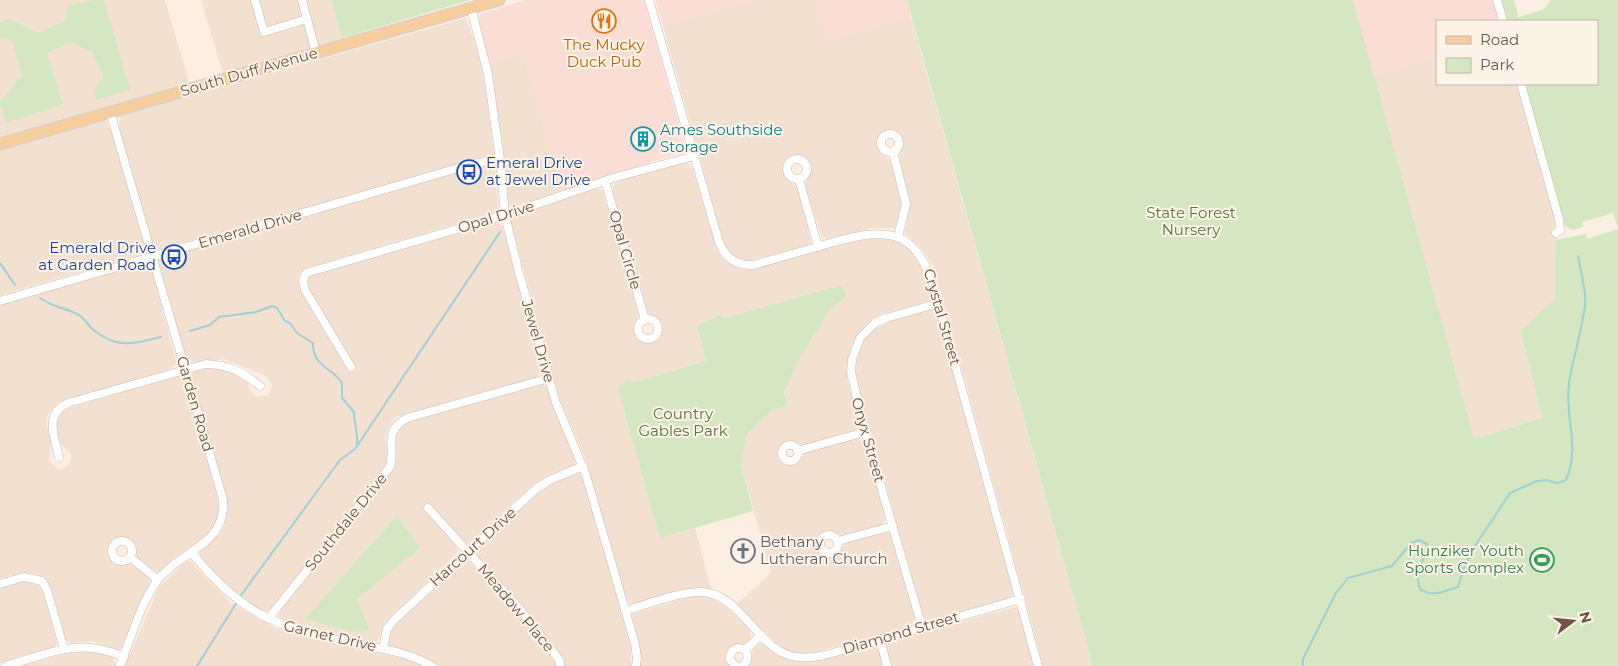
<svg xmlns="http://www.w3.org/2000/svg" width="1618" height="666" viewBox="0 0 1618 666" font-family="Montserrat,sans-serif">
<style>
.residential{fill:#f2e0d1}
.commercial{fill:#faded6}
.green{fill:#d4e7c2}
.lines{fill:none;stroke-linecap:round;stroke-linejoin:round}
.stream{stroke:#9fd0d3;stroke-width:2}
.street-casing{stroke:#cdb8ac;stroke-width:9}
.primary-casing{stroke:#d7cfcc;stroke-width:13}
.street{stroke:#fff;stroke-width:8}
.primary{stroke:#f6cd9e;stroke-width:11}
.labels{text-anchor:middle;stroke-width:4;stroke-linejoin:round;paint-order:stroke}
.food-label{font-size:15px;fill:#c56008;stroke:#fef3e8}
.street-label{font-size:15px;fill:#70544a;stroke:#fef3e8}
.culture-label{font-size:15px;fill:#0d838f;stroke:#fef3e8;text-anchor:start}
.transit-label{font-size:15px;fill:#164399;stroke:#fef3e8;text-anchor:start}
.park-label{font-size:15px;fill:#567643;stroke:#fef3e8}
.worship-label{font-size:15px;fill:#5b616d;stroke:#fef3e8;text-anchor:start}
.leisure-label{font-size:15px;fill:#27864d;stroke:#fef3e8;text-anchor:end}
</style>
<rect width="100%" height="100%" fill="#faefe2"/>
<g class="residential">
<polygon points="0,0 165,0 189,82 0,138"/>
<polygon points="201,0 331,0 342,38 223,73"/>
<polygon points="753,0 815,0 827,40 911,17 1093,666 1042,666 1042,661 934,267 922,249 905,233 910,202 899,158 903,141 899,134 895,131 885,131 878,137 878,141 881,153 891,161 901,198 902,210 895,228 870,228 829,239 822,238 805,185 809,174 809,164 801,158 796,156 788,160 783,171 787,178 797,188 811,242 807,245 749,261 734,258 724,244 663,26"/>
<polygon points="466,18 479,55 484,78 494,154 160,249 153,246 119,126 120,116"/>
<polygon points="523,53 561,192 512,207 507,203 502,147 489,63"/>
<polygon points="1437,57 1437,84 1517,84 1557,226 1555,299 1521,330 1542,418 1474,439 1373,75"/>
<polygon points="101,120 106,121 111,131 145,247 144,252 140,255 0,295 0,149"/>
<polygon points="683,162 687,162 692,168 717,250 722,258 737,268 752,270 862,238 883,238 902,243 909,248 924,268 931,298 928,301 881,314 868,322 858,334 851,347 847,379 858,421 857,429 804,445 785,442 777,452 779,459 790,465 799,461 806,452 856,437 865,444 885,517 884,521 882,525 843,535 827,531 821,533 816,545 822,555 835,556 846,543 886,532 890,534 915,617 911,626 815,652 802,654 789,651 776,643 737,604 771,573 733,435 754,415 787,406 781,368 810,340 828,312 845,296 722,319 720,315 697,326 706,361 660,538 695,528 711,589 685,589 634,604 631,604 626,599 586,460 561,403 510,220 513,216 595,188 602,190 638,313 635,333 643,342 654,340 661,332 660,325 648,313 612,188 616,182"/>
<polygon points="491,165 495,170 498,208 496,212 309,267 299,274 298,284 351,371 355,367 309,291 306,279 310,276 498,222 503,228 541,372 536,377 396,417 390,424 385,437 388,453 387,464 270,610 263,612 245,602 218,579 200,558 200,550 219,535 225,525 228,506 192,377 192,373 199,369 209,368 233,371 248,380 250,391 257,397 268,395 272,388 271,383 266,376 224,359 193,362 187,359 158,264 160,259 165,255 471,168"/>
<polygon points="145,262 151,268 177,364 169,369 58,403 47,416 47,426 51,445 49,460 57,469 62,469 70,464 71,454 60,443 55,428 58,415 63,410 177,376 181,376 183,379 219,503 220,515 216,525 209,533 157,572 137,557 131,541 121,537 110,544 109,552 113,560 131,564 148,577 150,582 124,647 118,650 92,641 71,643 66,640 52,591 45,579 38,574 24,572 0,578 0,304"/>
<polygon points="928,310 933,310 938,315 1014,594 1006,600 931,620 926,620 923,615 857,384 855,370 857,356 863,341 873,330 897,318"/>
<polygon points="542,384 547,388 556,414 572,448 575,462 573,465 555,472 531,487 468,544 464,544 430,506 425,510 456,546 458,552 385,623 377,642 372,643 311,630 281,620 279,617 280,610 395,465 397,459 394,442 396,431 406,422"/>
<polygon points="574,474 579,474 584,480 631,648 631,666 564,666 561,656 523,607 479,563 476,556 478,547 529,499 553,483"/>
<polygon points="190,561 231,603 275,628 302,636 409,660 423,666 125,666 159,587 183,563"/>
<polygon points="469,561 522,616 557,666 438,666 414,653 389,646 389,634 397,621 462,562"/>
<polygon points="23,581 36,583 43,592 57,644 51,649 0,663 0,587"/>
<polygon points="693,596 710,598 725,606 750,629 751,639 746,643 729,647 725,656 730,666 640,666 639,643 632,614"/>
<polygon points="1016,607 1020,612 1034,666 892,666 887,648 891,640"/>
<polygon points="760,643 784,658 804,662 874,646 879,650 884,666 747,666 751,661 753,648"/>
<polygon points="80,650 98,651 113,657 116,666 21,666"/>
</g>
<g class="commercial">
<polygon points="525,0 644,0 684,142 684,151 561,192 523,53 489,63 479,21 480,15 483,13"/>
<polygon points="655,0 753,0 663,26"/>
<polygon points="815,0 907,0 911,17 827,40"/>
<polygon points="1353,0 1493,0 1499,21 1437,21 1437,57 1373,75"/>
</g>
<g class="green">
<polygon points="95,0 104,0 130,90 96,100 94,90 104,77 93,53 71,42 47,53 63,104 6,123 0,103 22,75 12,40 0,39 0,22 10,19 38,33 66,20 68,5"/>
<polygon points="331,0 470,0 342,38"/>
<polygon points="907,0 1353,0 1474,439 1542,418 1521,330 1555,299 1556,240 1586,234 1587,239 1618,229 1618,666 1093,666"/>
<path d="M1501,0H1514L1519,17L1544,9L1551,0H1618V228L1613,213L1582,222L1583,227C1576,230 1571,231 1565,226L1525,84H1597V21H1507Z"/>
<polygon points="842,285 846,296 828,312 796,364 784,391 787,406 772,410 746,435 741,465 753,511 660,538 618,388 628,379 634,383 706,361 697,326 720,315 723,319"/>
<polygon points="397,516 420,548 357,599 369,630 354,632 305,619"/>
</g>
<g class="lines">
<g class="stream">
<polyline points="0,263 15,285"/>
<path d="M40,298C52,307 66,308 79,315C85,319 89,327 95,331C119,350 135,343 161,337"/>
<path d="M190,331L210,325L219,317L256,312L272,306L277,308L285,321L290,323L297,333L313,343C312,366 333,368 342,383V398L354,412C354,424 358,432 357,444"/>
<polyline points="239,598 340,460 355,449 500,232"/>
<polyline points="197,666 237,602"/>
<path d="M1303,666V659L1336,593L1348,578L1392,566L1411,543L1419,540L1427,544C1427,563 1412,567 1420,589C1433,598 1444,591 1458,587L1465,565L1475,546L1510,493L1537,481L1547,480L1557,483L1566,480C1581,446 1564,417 1569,383C1573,357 1582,331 1585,305C1587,290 1580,271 1578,256"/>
</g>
<g class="street-casing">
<g id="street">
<polyline points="255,0 264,32 307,19"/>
<polyline points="302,0 316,53"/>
<path d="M649,0L719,242C725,258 736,266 754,265C778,258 803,251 827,244C889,226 917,227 936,295L1038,666"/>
<polyline points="1497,0 1503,21"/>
<polyline points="471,8 488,74 500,160 505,215 518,269 556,403 586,475 635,644 637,658 636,666"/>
<polyline points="1521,84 1559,219 1560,230 1556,233"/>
<path d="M110,112L223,499C227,546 180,550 157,581C141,603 130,640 120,666"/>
<circle cx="890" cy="143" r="9"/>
<polyline points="893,152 906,204 898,237"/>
<circle cx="797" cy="169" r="10"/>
<polyline points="799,179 818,247"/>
<polyline points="605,181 645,320"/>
<polyline points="0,301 472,164 500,160"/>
<circle cx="648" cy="329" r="10"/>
<polyline points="351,367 305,290 303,281 306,273 505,215 613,178 694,156"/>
<circle cx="790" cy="453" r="8"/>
<polyline points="797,451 865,432"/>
<path d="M59,457C54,436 44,414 68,403L206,364C231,365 240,371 260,386"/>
<polyline points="428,508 519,608 560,661 560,666"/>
<circle cx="829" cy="544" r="9"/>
<polyline points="838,541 893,526"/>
<circle cx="122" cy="551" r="10"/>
<path d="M192,553C240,613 277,628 352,643C380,648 407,652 432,666"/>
<polyline points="130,557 158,580"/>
<polyline points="0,584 24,577 42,581 47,590 64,649"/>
<path d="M625,611C648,604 675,593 699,592C742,591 757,653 797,657C818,660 840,650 860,645C914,630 967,614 1021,599"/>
<path d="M268,619L390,467C396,445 382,432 407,418L549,378"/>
<polyline points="922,627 865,432 851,372 852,360 860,338 875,323 886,318 939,303"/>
<polyline points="880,639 887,666"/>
<polyline points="383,648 387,629 395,619 537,488 550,480 583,466"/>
<polyline points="745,650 761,635"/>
<path d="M6,666C50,653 79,637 124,657"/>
<path d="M736,666L730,660C729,643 751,645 747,661L742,666"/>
</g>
</g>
<g class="primary-casing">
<polyline id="primary" points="0,144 499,0"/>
</g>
<use href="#street" class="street"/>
<use href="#primary" class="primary"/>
</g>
<defs>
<g id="restaurant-ring" transform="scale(1.25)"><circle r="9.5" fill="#fef3e8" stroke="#e8710a" stroke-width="1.5"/><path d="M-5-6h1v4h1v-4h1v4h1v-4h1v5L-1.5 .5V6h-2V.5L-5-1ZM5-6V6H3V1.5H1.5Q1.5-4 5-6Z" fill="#e8710a"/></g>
<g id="building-ring" transform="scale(1.25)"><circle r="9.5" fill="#fef3e8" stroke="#0f9aa8" stroke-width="1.5"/><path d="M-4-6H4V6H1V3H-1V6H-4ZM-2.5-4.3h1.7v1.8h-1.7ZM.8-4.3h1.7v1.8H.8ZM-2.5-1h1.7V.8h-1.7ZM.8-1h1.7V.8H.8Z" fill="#0f9aa8"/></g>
<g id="bus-ring" transform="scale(1.25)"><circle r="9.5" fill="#fef3e8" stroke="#1a4fb4" stroke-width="1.5"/><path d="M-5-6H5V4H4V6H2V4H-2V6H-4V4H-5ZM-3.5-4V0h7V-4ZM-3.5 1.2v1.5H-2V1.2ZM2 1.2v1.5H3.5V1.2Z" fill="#1a4fb4"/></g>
<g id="church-ring" transform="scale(1.25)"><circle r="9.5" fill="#fef3e8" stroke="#6b7280" stroke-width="1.5"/><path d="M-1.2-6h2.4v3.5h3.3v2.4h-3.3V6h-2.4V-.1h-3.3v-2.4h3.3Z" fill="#6b7280"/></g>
<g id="stadium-ring" transform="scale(1.25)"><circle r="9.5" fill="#fef3e8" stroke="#2e9e5b" stroke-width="1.5"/><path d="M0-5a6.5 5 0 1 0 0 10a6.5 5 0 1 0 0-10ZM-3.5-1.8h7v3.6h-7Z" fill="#2e9e5b"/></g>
</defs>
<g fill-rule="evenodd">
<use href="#restaurant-ring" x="604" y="21"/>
<use href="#building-ring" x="643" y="139"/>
<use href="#bus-ring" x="469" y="172"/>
<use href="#bus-ring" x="174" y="257"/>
<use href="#church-ring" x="743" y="551"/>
<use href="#stadium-ring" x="1542" y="560"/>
</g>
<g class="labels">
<g class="food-label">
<text x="604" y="50">The Mucky<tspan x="604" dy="17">Duck Pub</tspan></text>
</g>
<g class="street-label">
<text transform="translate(249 72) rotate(-16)" y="5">South Duff Avenue</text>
<text transform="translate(496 217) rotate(-17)" y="5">Opal Drive</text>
<text transform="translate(250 229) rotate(-16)" y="5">Emerald Drive</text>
<text transform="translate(625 250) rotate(74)" y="5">Opal Circle</text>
<text transform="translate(942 317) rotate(74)" y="5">Crystal Street</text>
<text transform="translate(538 341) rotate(74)" y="5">Jewel Drive</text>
<text transform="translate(195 404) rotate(74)" y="5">Garden Road</text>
<text transform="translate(868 440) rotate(74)" y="5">Onyx Street</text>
<text transform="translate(346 522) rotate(-51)" y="5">Southdale Drive</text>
<text transform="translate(473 547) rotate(-42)" y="5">Harcourt Drive</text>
<text transform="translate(516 608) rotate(50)" y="5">Meadow Place</text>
<text transform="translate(901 633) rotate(-16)" y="5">Diamond Street</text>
<text transform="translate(330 636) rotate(13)" y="5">Garnet Drive</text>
</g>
<g class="culture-label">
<text x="660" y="135">Ames Southside<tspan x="660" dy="17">Storage</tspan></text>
</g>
<g class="transit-label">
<text x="486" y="168">Emeral Drive<tspan x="486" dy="17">at Jewel Drive</tspan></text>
<text x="156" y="253" text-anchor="end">Emerald Drive<tspan x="156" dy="17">at Garden Road</tspan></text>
</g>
<g class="park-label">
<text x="1191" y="218">State Forest<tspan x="1191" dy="17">Nursery</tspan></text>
<text x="683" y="419">Country<tspan x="683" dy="17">Gables Park</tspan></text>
</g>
<g class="worship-label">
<text x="760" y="547">Bethany<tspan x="760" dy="17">Lutheran Church</tspan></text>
</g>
<g class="leisure-label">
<text x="1524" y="556">Hunziker Youth<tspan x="1524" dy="17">Sports Complex</tspan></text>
</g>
</g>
<rect x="1436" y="20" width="162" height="65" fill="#fef3e8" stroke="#c5b3a9"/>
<rect x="1446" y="36" width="25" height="8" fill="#f6cd9e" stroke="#c5b3a9"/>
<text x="1480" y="45" font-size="15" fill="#70544a">Road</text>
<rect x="1446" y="58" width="25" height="15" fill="#d4e7c2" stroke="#c5b3a9"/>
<text x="1480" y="70" font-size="15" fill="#70544a">Park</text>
<g transform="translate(1573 621) rotate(74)" stroke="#fef3e8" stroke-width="4" paint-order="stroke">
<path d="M0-4L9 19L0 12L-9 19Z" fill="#70544a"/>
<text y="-8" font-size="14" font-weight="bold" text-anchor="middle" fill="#70544a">N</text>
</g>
</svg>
